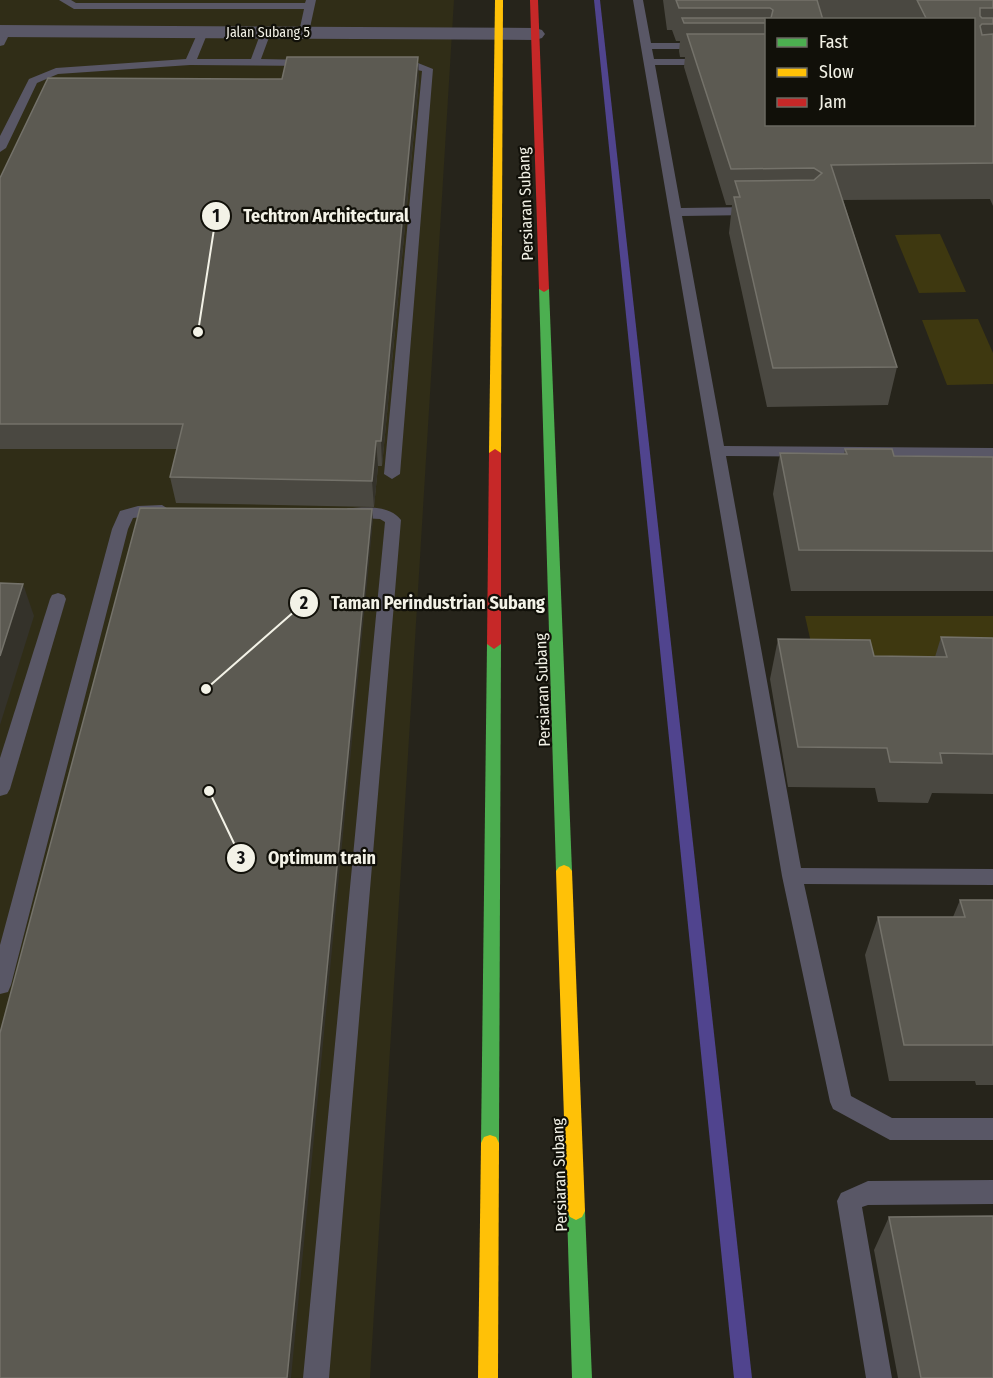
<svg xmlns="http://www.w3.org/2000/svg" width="993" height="1378" viewBox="0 0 993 1378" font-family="'Fira Sans Condensed',sans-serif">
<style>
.built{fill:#302d17}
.green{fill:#3e3810}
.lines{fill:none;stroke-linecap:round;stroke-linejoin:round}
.stream{fill:#50448e;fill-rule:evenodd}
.lane{fill:#595766;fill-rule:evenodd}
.street{fill:#595766;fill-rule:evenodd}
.fast{fill:#4caf50;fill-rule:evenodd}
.slow{fill:#ffc107;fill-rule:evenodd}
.jam{fill:#c62828;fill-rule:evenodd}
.wall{fill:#4a4841;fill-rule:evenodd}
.shaded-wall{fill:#34322a}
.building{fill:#5c5a52;stroke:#74726a;stroke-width:1.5}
.labels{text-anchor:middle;stroke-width:4.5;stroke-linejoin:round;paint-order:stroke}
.far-street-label{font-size:14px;fill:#f3f2e7;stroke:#111009}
.street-label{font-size:16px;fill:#f3f2e7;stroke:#111009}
.leader{fill:none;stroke:#f3f2e7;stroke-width:2}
.callout-dot{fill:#f3f2e7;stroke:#111009;stroke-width:2}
.mark-label{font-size:18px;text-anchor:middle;font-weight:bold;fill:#111}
.callout-label{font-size:18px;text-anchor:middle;font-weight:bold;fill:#f3f2e7;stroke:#111009;stroke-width:4.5;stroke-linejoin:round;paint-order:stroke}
</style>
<rect width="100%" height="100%" fill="#26241b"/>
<polygon class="built" points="0,0 454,0 370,1378 0,1378"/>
<g class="green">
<polygon points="940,234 966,292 919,293 895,235"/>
<polygon points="978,319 993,353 993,384 947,385 922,320"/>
<polygon points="805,616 993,616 993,656 814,656"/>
</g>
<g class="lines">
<polygon class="stream" points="594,0 600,0 752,1378 734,1378"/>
<g class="lane">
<polygon points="59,0 71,0 76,3 305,3 306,0 316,0 309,32 304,35 299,32 304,9 74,9"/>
<polygon points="633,0 643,0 651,43 704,43 709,46 704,49 652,49 654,59 707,59 712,62 707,65 655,65 681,208 753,207 759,211 753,215 682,216 724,446 993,448 993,458 726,456 801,868 993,869 993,885 804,884 851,1096 892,1118 993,1118 993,1140 890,1140 833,1109 830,1102 782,876"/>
<polygon points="6,28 11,31 4,45 0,46 0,33"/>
<polygon points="203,29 208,32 197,59 251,59 261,32 266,29 271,32 261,59 311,60 316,63 311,66 190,65 58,74 37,83 6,148 0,152 0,136 29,79 56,68 186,59 198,32"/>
<polygon points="395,60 413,61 433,69 400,474 392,479 384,474 422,71 391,65 390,63"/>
<polygon points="162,505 170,510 168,514 133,518 128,529 11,985 8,992 0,994 0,945 112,529 120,511 138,506"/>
<path d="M348,508C365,508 389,504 401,520L329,1378H303L385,522L380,519L342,517L340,513Z"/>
<polygon points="58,593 64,595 66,599 10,789 7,794 0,796 0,758 50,599 52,595"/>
<polygon points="993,1180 993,1204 868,1205 862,1207 892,1378 866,1378 837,1201 841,1193 868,1181"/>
</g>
<polygon class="street" points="0,25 535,28 542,30 545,34 542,38 535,40 0,37"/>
<g class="fast">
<polygon points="544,286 549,289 572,871 569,875 564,877 559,875 556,871 539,289"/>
<polygon points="494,639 501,644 499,1143 496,1149 490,1151 484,1149 481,1143 487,644"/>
<polygon points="576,1202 582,1205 585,1211 592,1378 572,1378 567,1211 570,1205"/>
</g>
<g class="slow">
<polygon points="495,0 503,0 501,453 495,457 489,453"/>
<polygon points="564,865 569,867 572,871 585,1211 582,1217 576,1220 570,1217 567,1211 556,871 559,867"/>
<polygon points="490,1135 496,1137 499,1143 498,1378 478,1378 481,1143 484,1137"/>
</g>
<g class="jam">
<polygon points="530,0 538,0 549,289 544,292 539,289"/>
<polygon points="495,449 501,453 501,644 494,649 487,644 489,453"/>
</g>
</g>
<g class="wall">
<path d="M663,0H993V206L990,199L843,200L897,367L888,405L767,407L729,233L732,205H726L684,67L685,57H680L679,51L680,41H676L672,30H667ZM766,20H974V124H766Z"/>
<polygon points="419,80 382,466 378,466 374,507 176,503 170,477 177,449 0,449 0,178"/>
<polygon points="845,449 894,456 993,457 993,591 791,591 773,494 780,453 844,454"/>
<polygon points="941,637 993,638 993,794 932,793 928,803 878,802 875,788 788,787 770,679 778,639 874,656 935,657"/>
<polygon points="960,900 993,900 993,1085 976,1085 975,1081 889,1081 865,955 878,917 953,917"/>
<polygon points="889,1217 993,1378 898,1378 874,1250"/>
</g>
<g class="shaded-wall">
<polygon points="418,57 419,80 382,466 381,441"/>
<polygon points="376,441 378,466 374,507 372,481"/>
<polygon points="372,509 373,521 291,1378 287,1378"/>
<polygon points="23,584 34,616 0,725 0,656"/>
</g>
<g class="building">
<polygon points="676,0 817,0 823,20 766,20 766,23 684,23 682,18 771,18 773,10 770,8 679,8"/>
<polygon points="917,0 993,0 993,8 980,8 980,16 982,18 993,18 993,24 982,24 980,26 982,35 993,34 993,163 831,165 897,367 773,368 734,197 740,197 735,181 814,180 822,173 814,168 731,169 687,34 766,34 766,124 974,124 974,20 927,20"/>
<polygon points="287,57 418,57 381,441 376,441 372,481 170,477 183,424 0,424 0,178 48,78 282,79"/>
<polygon points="845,449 892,449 894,456 993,457 993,551 799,550 780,453 847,454"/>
<polygon points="140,508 372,509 287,1378 0,1378 0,1033"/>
<polygon points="0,583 23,584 0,656"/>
<polygon points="941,637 993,638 993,754 940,753 942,763 890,762 887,748 798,747 778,639 870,640 874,656 947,657"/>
<polygon points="960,900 993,900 993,1045 904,1045 878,917 965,917"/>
<polygon points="993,1216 993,1378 921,1378 889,1217"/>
</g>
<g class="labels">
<g class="far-street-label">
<text x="268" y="37">Jalan Subang 5</text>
</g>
<g class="street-label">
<text transform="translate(525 204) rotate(-92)" y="6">Persiaran Subang</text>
<text transform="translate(542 690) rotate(-92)" y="6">Persiaran Subang</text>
<text transform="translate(559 1175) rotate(-92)" y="6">Persiaran Subang</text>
</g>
</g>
<path class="leader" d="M198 332L216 216M206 689L304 603M209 791L241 858"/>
<g class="callout-dot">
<circle cx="198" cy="332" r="6"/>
<circle cx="206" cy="689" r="6"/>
<circle cx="209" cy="791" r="6"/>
<circle cx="216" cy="216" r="15"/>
<circle cx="304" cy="603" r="15"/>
<circle cx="241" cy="858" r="15"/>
</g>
<g class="mark-label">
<text x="216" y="222">1</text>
<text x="304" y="609">2</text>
<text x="241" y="864">3</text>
</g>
<g class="callout-label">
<text x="326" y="222">Techtron Architectural</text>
<text x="438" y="609">Taman Perindustrian Subang</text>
<text x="322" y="864">Optimum train</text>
</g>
<rect x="765" y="18" width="210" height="108" fill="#111009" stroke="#6b6a62" stroke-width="1.5"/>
<rect x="777" y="38" width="30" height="9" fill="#4caf50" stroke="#6b6a62" stroke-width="1.5"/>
<text x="819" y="48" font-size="18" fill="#f3f2e7">Fast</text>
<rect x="777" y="68" width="30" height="9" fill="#ffc107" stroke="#6b6a62" stroke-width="1.5"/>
<text x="819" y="78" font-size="18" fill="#f3f2e7">Slow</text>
<rect x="777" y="98" width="30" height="9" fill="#c62828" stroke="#6b6a62" stroke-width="1.5"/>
<text x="819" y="108" font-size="18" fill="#f3f2e7">Jam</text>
</svg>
